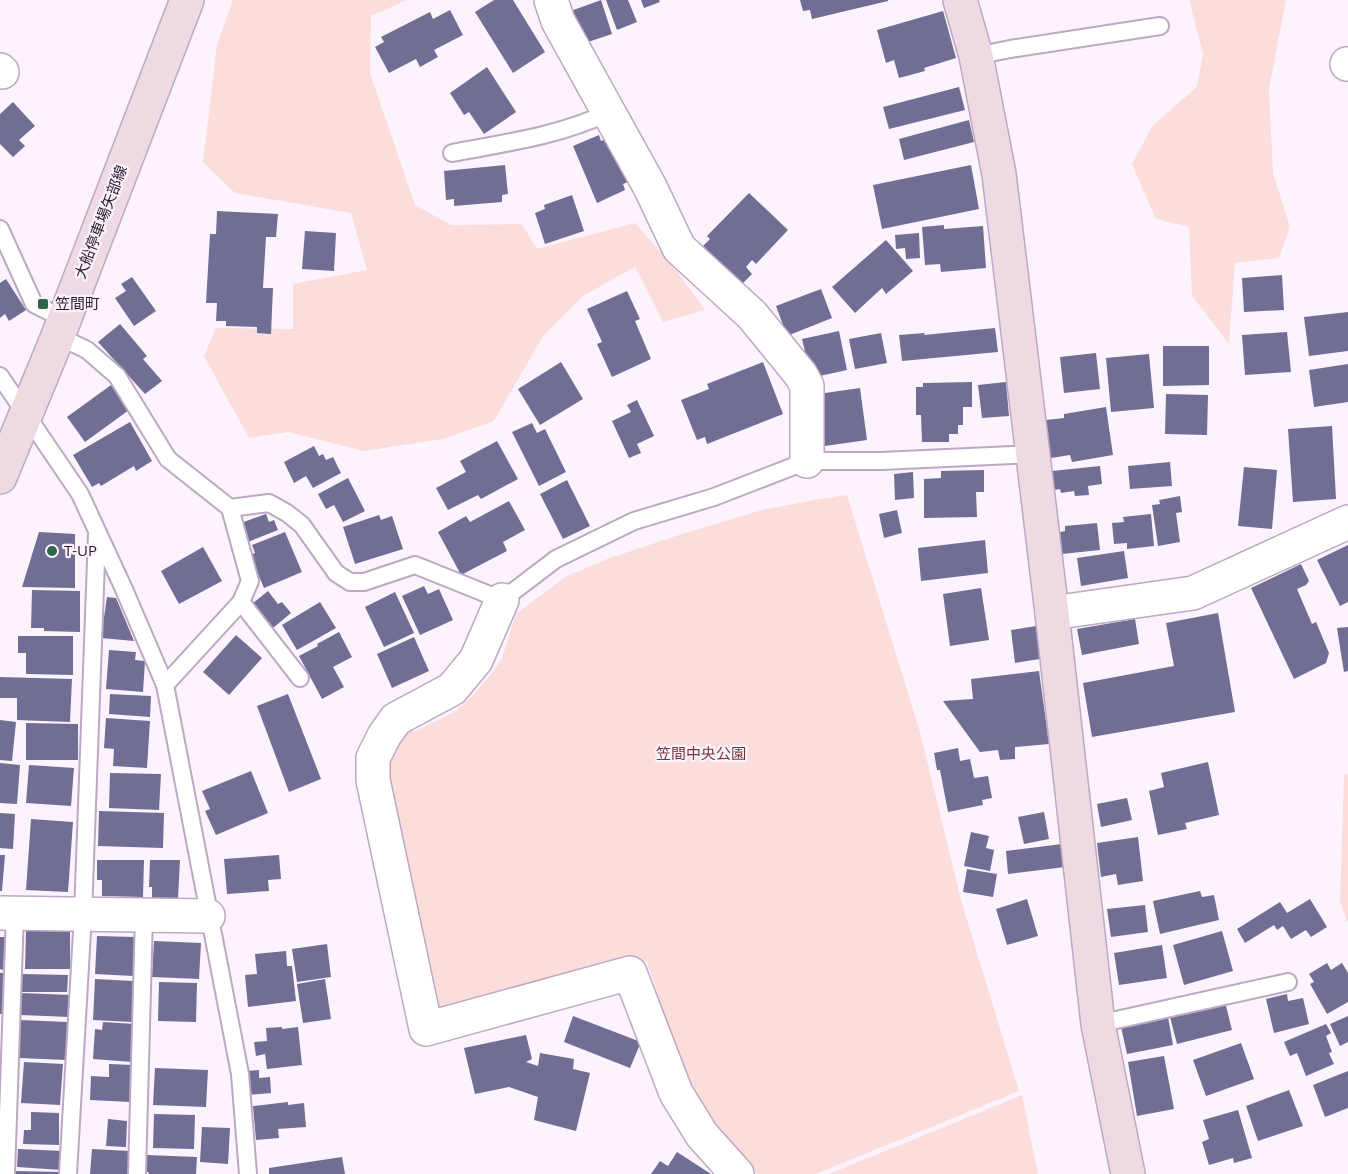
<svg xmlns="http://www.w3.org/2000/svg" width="1348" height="1174" viewBox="0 0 1348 1174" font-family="'Open Sans','Noto Sans JP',sans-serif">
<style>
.green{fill:#fbdddb}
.building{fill:#716e95}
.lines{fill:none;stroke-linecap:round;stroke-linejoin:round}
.lane-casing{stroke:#bda8c3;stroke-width:20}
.street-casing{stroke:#bda8c3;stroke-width:36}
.secondary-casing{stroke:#bda8c3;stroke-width:36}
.lane{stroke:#fff;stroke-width:16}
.street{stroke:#fff;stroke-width:33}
.secondary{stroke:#efdae4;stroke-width:33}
.poi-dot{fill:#30654b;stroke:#fcf3fe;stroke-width:2}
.labels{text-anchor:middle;stroke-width:4.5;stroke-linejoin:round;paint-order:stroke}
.street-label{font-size:15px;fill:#241c26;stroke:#fcf3fe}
.poi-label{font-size:15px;fill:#241c26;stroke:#fcf3fe;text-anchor:start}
.park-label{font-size:15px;fill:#773737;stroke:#fcf3fe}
</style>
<rect width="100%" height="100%" fill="#fcf3fe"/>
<g class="green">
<polygon points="233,0 407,0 371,16 370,73 415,205 451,225 522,224 537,249 635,223 672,265 705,310 663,322 635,267 583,296 543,336 494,421 443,439 364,451 288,432 249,438 204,356 216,328 293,329 293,284 367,270 351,213 235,193 203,162 217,45"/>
<polygon points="1189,0 1286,0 1269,89 1273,173 1290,227 1279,258 1235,263 1229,344 1192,296 1189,227 1156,219 1132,164 1153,125 1197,87 1203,54"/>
<polygon points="847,495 920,732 961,900 1019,1091 816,1174 758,1174 703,1119 690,1091 647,962 451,1017 438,1009 386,773 390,748 405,722 414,732 456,711 473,695 493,672 502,658 516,614 565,577 607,559 679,535 762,510 825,498"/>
<polygon points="1348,774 1348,923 1340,902 1344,775"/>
<polygon points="1022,1095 1038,1174 829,1174"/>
</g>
<g class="building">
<polygon points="494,0 513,0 545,52 513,73 475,12"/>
<polygon points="601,0 612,34 585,43 568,12"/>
<polygon points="606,0 628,0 637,22 617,30"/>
<polygon points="641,0 659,0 660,2 644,8"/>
<polygon points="800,0 888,0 888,1 812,19 810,10 803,11"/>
<polygon points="450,10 463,35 434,50 438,57 420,67 416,59 389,73 375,47 384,42 381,37 430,12 433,19"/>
<polygon points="943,11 956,58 924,68 925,71 899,78 894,60 886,63 877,30"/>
<polygon points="487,67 516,112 484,134 469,112 464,115 450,93"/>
<polygon points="959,87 965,110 889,129 883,107"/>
<polygon points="13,102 35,126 19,140 25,146 13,157 0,144 0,114"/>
<polygon points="969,120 974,142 904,160 899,139"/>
<polygon points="599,135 601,141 609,138 628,182 623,184 625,190 597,203 573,146"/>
<polygon points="505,165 508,194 502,195 502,202 454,206 454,199 446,200 444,171"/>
<polygon points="971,165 979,209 882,229 873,185"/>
<polygon points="749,193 788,230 756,264 752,260 746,267 752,274 737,289 702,255 707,250 703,246 710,239 707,236"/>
<polygon points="572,195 584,231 545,244 535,213 545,209 544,205"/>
<polygon points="217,211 278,214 276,237 266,237 263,288 273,288 271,334 257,333 257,327 226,326 226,321 216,321 217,303 206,303 210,234 216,234"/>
<polygon points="944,225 944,229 983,226 986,268 941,272 940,264 925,265 922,227"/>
<polygon points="305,231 336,233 334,271 302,269"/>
<polygon points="919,233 920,258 906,259 905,248 896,249 895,235"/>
<polygon points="886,240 913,271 886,294 882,288 855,313 832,287"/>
<polygon points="1282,275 1284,310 1244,312 1242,278"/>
<polygon points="132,277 156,311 134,326 115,298 126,291 121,284"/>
<polygon points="6,279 26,310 9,321 5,314 0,318 0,283"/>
<polygon points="821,289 832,318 787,336 776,306"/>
<polygon points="627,291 640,319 635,321 651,359 612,377 597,344 602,342 587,309"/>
<polygon points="1348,312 1348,351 1309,356 1304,317"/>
<polygon points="120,324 147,356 143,359 162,381 145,394 98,342"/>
<polygon points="995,328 998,352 902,361 899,335 925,333 924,335"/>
<polygon points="839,331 847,370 815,377 808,364 802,339"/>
<polygon points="1287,332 1291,372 1245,375 1242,335"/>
<polygon points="881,333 887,363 855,369 849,339"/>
<polygon points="1163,346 1209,346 1209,385 1163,386"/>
<polygon points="1096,353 1100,389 1064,393 1060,357"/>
<polygon points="1149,354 1154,408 1111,412 1106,358"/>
<polygon points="561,362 583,399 540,425 518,389"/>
<polygon points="763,362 783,414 707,444 705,437 697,440 681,400 709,389 707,384"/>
<polygon points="1348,364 1348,402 1314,407 1309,370"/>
<polygon points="972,382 972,407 963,407 963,425 958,425 958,434 949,434 949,442 922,442 921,415 916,415 916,387 923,387 923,383"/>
<polygon points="1006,382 1009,416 982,418 978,385"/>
<polygon points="111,385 129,410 85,442 67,417"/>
<polygon points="860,388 867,440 825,446 818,394"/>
<polygon points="1166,394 1208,395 1207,435 1165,434"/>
<polygon points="637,400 654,436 637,444 641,453 629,458 612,421 631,412 627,405"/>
<polygon points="1106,407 1113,455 1072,462 1070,455 1051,458 1046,420 1064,418 1064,414"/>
<polygon points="130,422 152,461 136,471 134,466 101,486 99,483 92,487 73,455"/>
<polygon points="532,423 537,433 545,429 566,472 539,486 512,432"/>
<polygon points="1332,426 1336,499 1293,502 1288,429"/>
<polygon points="497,441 518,479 481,499 478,495 448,510 436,488 466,472 460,461"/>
<polygon points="314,446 319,456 323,454 326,460 333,457 341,473 313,488 306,476 294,483 284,462"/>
<polygon points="1170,462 1172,486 1130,489 1128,466"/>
<polygon points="1100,466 1102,484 1088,486 1089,495 1075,496 1074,491 1061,493 1060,489 1054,490 1052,471"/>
<polygon points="1244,467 1277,470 1272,529 1238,526"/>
<polygon points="984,470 984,492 976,492 977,517 924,518 924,479 941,478 941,471"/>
<polygon points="913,472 914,498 895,500 894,474"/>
<polygon points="348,478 365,511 343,522 334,505 326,509 318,494"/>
<polygon points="567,480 590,526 563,539 540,494"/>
<polygon points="1180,496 1182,512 1176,513 1180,542 1158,546 1152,505 1160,504 1159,500"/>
<polygon points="509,501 525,530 503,542 507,551 461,575 438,532 466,516 470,522"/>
<polygon points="897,510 902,533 884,538 879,514"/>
<polygon points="266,514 269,522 274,520 278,530 248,542 241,523"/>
<polygon points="1151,514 1154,546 1127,549 1127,543 1114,544 1112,523 1124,522 1123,517"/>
<polygon points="379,515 381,520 392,516 403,549 355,564 343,527"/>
<polygon points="1097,523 1100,550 1062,554 1060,532 1065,531 1065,526"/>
<polygon points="39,532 75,534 75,588 22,587"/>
<polygon points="285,532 302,572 264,588 250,555 255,553 252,545"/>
<polygon points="985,540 988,573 921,581 918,548"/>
<polygon points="1348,545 1348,602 1340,606 1317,560"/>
<polygon points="203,547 222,581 179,604 161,571"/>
<polygon points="1124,551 1128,578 1081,586 1077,558"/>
<polygon points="1301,564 1309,581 1306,585 1297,589 1312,624 1316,622 1329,653 1326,663 1294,679 1251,588"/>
<polygon points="424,586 428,594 439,589 453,620 420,635 402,596"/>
<polygon points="981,588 989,640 950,646 943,594"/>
<polygon points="32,590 80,591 80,632 44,631 44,628 31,628"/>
<polygon points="268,591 278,604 282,602 291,613 273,628 253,603"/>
<polygon points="395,592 414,633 384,647 365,607"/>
<polygon points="107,597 116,598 134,641 101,638"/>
<polygon points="320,602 336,628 297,650 282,625"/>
<polygon points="1218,613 1235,712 1092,737 1083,683 1174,666 1166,623"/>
<polygon points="1135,619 1139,644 1082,655 1077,629"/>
<polygon points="1036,626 1040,659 1015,663 1011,630"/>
<polygon points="1348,627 1348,671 1344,672 1337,628"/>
<polygon points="339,632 352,657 333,667 344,687 322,699 299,656 318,646 317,644"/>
<polygon points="236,635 262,658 229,695 203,672"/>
<polygon points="18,636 73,636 73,675 26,674 26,653 18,653"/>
<polygon points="414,637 429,671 392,688 377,654"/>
<polygon points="109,650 136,652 135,660 145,661 143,692 106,689"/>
<polygon points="1039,671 1049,744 1015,747 1015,759 1000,760 998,750 980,752 943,701 973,699 971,679"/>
<polygon points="0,677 72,679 70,722 17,720 17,698 0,698"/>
<polygon points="110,694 151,696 150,717 109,714"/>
<polygon points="288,694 321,779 289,792 257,706"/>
<polygon points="106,718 150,721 147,768 113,766 114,749 104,748"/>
<polygon points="0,720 16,722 12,761 0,760"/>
<polygon points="26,723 78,724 78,760 26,760"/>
<polygon points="958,748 960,761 970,759 974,778 988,776 992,798 982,800 983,805 948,812 940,770 937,770 934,753"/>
<polygon points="1208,762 1219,815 1185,823 1187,829 1158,835 1149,791 1164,787 1161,773"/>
<polygon points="0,763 20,765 17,804 0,803"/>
<polygon points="29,765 74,768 71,806 26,803"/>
<polygon points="251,771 268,813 216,835 205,811 210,809 202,791"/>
<polygon points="110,773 161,774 159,810 109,808"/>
<polygon points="1127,798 1132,820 1101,827 1097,804"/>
<polygon points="99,811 164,813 163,848 98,846"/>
<polygon points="1044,812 1049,839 1024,844 1018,817"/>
<polygon points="0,813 15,814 13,849 0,848"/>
<polygon points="31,819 73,822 68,892 26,890"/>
<polygon points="971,832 989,836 986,848 994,850 990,871 964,866"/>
<polygon points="1138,837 1143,881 1118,885 1116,874 1101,877 1097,843"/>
<polygon points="1062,844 1065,867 1008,874 1006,851"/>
<polygon points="0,855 5,855 2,891 0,891"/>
<polygon points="279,855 281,879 268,880 269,891 227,894 224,859"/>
<polygon points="97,860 144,860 143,897 102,896 102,880 97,880"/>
<polygon points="150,860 180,860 178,899 152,898 152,887 149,887"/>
<polygon points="967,869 997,874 993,897 963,892"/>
<polygon points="1200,891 1202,897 1214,895 1219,920 1160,934 1153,901"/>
<polygon points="1027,899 1038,936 1007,945 996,909"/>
<polygon points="1310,899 1327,927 1311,937 1306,930 1291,939 1283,926 1277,930 1274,925 1245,943 1237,929 1280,902 1287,913"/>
<polygon points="1145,905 1148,932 1111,937 1107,909"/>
<polygon points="26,931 70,931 70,969 25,969"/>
<polygon points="1222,931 1233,971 1184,985 1173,945"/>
<polygon points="97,936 135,937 133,976 95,974"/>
<polygon points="0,937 5,937 3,970 0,969"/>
<polygon points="154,941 201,943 199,979 152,977"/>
<polygon points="327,944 331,977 297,982 292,949"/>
<polygon points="1162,945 1167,978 1119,985 1114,953"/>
<polygon points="286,951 287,966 292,966 296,1001 248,1007 245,975 257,974 255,954"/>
<polygon points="1327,963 1331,970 1342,963 1348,973 1348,1002 1327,1014 1310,984 1314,982 1309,974"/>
<polygon points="0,973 7,973 4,1014 0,1014"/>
<polygon points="22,974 68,975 67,992 21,992"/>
<polygon points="95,979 134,981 132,1022 93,1020"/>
<polygon points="325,979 331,1019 303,1023 297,984"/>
<polygon points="159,982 197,983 196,1022 158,1021"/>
<polygon points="21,993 71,995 70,1017 20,1015"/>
<polygon points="1287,994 1288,1001 1303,998 1309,1024 1274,1033 1266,999"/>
<polygon points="1225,1002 1232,1030 1177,1044 1170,1017"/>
<polygon points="573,1016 641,1042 630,1068 564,1042"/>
<polygon points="1348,1016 1348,1042 1340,1046 1330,1024"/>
<polygon points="1168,1017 1173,1045 1127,1054 1121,1027"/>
<polygon points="20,1020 68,1022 66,1060 19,1058"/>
<polygon points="103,1022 135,1024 132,1062 93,1059 95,1029 102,1030"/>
<polygon points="1326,1024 1331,1033 1326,1036 1332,1052 1329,1053 1334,1064 1306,1076 1297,1053 1290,1056 1284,1042"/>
<polygon points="282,1027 282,1029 298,1027 302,1065 267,1069 265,1054 256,1056 254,1042 267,1041 266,1028"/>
<polygon points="526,1035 532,1059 526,1062 538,1066 540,1053 574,1059 573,1069 590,1073 576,1131 534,1120 538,1097 509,1087 475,1094 464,1048"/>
<polygon points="1241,1043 1254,1079 1206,1096 1193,1060"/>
<polygon points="1164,1056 1174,1109 1137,1116 1128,1062"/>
<polygon points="24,1062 63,1064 60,1105 21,1103"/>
<polygon points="109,1064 133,1065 131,1102 90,1100 91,1076 109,1077"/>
<polygon points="155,1068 208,1070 206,1107 153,1105"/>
<polygon points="259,1070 259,1078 270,1077 271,1093 248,1095 246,1071"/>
<polygon points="1348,1071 1348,1108 1325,1117 1313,1085"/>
<polygon points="1289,1090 1303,1126 1258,1141 1246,1106"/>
<polygon points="288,1102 288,1105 304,1103 306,1127 278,1129 279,1138 256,1140 253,1106"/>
<polygon points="1238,1110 1252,1158 1234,1163 1233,1158 1209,1165 1202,1142 1209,1139 1203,1120"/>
<polygon points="31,1112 59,1113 59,1145 23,1144 24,1130 31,1130"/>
<polygon points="154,1114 195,1115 194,1149 153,1148"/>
<polygon points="108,1119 127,1121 126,1147 106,1146"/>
<polygon points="202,1127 230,1128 228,1164 200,1162"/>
<polygon points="18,1149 63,1151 62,1170 17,1167"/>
<polygon points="92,1149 129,1151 128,1174 90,1174"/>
<polygon points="677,1152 711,1174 651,1174 660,1161 668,1166"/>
<polygon points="147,1155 197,1157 196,1174 148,1174 149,1172 146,1172"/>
<polygon points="342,1157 345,1174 269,1174 269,1168"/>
<polygon points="16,1171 62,1172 62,1174 16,1174"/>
</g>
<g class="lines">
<g class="lane-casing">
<g id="lane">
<polyline points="976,56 1010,49 1160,26"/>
<path d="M452,153C504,143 559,136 607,113"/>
<polyline points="0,229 34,304 64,319"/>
<polyline points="58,336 87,350 117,376 168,459 230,508 269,503 287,513 302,525 336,573 350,582 364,582 415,565 502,600 556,559 634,521 714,497 807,461 881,461 1032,454"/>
<polyline points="0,376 80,494 123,587 165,685 240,1074 248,1174"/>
<polyline points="241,602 300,678"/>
<polyline points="165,685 241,602 250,581 230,508"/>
<polyline points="1098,1024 1288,982"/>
<polyline points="6,1174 15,913"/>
<polyline points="68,1174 83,914 97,534"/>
<polyline points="137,1174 144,915"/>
</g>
</g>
<g class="street-casing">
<g id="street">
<polyline points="551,0 558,21 650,187 679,248 752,315 801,375 807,386 807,461"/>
<polyline points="1347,64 1348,64"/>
<polyline points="0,70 2,72"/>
<polyline points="502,600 476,660 452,689 396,719 384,736 373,758 373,780 426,1029 630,973 676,1093 702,1135 737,1174"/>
<polyline points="1052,613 1193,593 1348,522"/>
<polyline points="0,913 208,916"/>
</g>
</g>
<g class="secondary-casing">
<g id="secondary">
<polyline points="960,0 976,56 999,174 1052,613 1098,1024 1128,1174"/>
<polyline points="0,477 58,336 187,0"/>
</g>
</g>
<use href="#lane" class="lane"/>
<use href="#street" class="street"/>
<use href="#secondary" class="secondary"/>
</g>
<g class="poi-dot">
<rect x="37" y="298" width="12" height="12" rx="3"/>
<circle cx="52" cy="551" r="6"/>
</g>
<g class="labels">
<g class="street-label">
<text transform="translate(101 222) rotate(-69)" y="5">大船停車場矢部線</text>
</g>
<g class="poi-label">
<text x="55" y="309">笠間町</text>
<text x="64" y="556">T-UP</text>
</g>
<g class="park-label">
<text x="701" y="759">笠間中央公園</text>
</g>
</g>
</svg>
